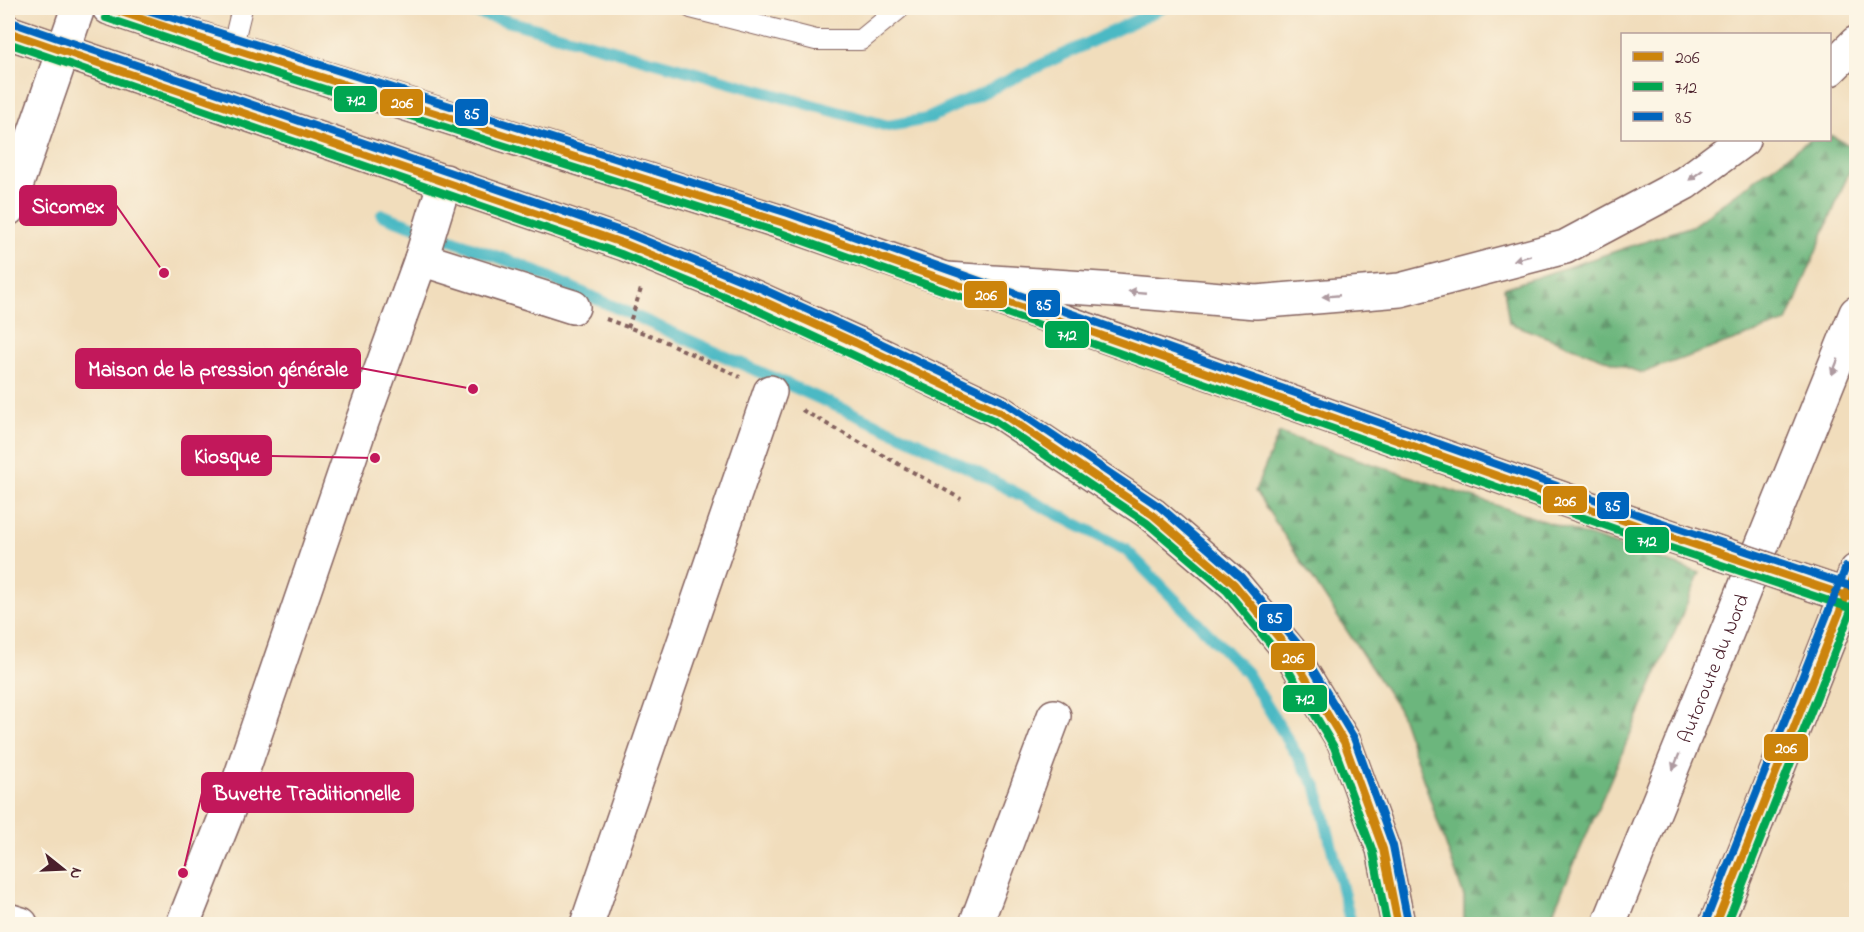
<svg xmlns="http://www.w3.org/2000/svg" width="1864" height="932" viewBox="0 0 1864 932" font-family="'Indie Flower',sans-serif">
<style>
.forest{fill:url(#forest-firs);stroke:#5b6a54;stroke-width:1.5}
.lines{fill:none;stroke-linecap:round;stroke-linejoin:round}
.stream{stroke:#4bb9c4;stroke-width:12}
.service-casing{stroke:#84625e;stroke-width:22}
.minor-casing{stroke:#84625e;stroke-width:36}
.secondary-casing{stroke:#84625e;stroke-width:36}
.motorway-casing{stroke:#84625e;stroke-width:36}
.path{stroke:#84625e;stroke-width:4;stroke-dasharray:4.5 4.5;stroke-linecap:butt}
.service{stroke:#fff;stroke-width:20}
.minor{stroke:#fff;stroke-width:33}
.secondary{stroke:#fff;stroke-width:33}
.motorway{stroke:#fff;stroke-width:33}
.motorway-bridge-casing{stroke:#84625e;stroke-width:36;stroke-linecap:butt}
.motorway-bridge{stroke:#fff;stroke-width:33}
.bus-1-casing{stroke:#fcf5e5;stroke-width:12}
.bus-2-casing{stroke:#fcf5e5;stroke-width:12}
.bus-3-casing{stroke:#fcf5e5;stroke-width:12}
.bus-1{stroke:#cc840b;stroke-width:8}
.bus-2{stroke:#00a651;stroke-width:8}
.bus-3{stroke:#0065bd;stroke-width:8}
.oneway{fill:#ae9aa0}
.labels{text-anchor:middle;stroke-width:4.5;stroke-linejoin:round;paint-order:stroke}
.street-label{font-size:20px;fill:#4a1f2b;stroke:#fcf5e5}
.leader{fill:none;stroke:#c2185b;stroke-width:2}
.callout-dot{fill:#c2185b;stroke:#fcf5e5;stroke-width:2}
.callout{fill:#c2185b;stroke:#c2185b;stroke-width:2}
.callout-label{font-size:21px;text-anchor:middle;font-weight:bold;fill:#fff}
.line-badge{stroke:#fcf5e5;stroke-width:2}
.badge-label{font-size:16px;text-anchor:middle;font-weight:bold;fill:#fff}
</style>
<defs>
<pattern id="forest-firs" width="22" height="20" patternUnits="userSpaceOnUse" patternTransform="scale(1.5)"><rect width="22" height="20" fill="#6cb67d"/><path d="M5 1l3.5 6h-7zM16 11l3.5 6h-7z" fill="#5b9367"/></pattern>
</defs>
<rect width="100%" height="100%" fill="#fcf5e5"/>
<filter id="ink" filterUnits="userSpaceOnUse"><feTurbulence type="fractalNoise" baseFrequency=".0167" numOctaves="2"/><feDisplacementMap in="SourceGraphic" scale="12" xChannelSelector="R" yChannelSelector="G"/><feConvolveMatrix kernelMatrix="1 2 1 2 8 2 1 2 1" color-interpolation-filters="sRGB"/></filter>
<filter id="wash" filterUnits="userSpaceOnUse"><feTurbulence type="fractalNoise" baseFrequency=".008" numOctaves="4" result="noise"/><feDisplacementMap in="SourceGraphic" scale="24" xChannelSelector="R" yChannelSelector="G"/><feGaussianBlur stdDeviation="1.35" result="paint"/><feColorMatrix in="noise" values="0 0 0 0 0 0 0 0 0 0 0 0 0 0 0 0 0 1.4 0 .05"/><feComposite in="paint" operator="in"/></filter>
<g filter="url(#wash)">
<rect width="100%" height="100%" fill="#f1ddbc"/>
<g class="forest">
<polygon points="1830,135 1856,149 1856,155 1787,322 1641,373 1509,323 1504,288 1692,226 1809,140 1830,140"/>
<polygon points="1279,433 1700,573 1548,924 1464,924 1464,897 1399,710 1255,491"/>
</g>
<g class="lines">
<g class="stream">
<polyline points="460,8 888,126 927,119 1162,8"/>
<polyline points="382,215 523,266 928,447 1126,550 1247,673 1317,788 1351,924"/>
</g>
</g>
</g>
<g filter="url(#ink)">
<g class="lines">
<g class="service-casing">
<g id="service">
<polyline points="691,8 816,40 861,40 900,8"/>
<polyline points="232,49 242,8"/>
</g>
</g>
<g class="minor-casing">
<g id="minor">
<polyline points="8,209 78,8"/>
<polyline points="421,259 573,307"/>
<polyline points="8,920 21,924"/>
<polyline points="183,924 235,793 362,422 421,259 445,181"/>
<polyline points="587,924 770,392"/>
<polyline points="976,924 1054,716"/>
</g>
</g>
<g class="secondary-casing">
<g id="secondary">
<polyline points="109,8 232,49 784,223 946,279"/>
<polyline points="8,32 625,244 754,297 856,343 998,411"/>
</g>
</g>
<g class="motorway-casing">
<g id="motorway">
<polyline points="1830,69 1856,43"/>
<polyline points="946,279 1116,290 1256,302 1400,290 1565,247 1685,183 1743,140"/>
<polyline points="981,292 1639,526"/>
<polyline points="998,411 1153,515 1234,584 1289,650 1344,742 1383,849 1398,924"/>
<path id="s1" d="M1609,924L1856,313"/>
<polyline points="1716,924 1856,571"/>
</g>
</g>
<g class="path">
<polyline points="606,319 660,339 740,377"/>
<polyline points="628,328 641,289"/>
<polyline points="802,410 961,499"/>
</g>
<use href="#service" class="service"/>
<use href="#minor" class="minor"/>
<use href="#secondary" class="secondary"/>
<use href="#motorway" class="motorway"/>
<g class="motorway-bridge-casing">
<polyline id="motorway-bridge" points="1639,526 1856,599"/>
</g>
<use href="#motorway-bridge" class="motorway-bridge"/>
<g class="bus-1-casing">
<g id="bus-1">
<polyline points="109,8 232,49 784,223 1639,526 1856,599"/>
<polyline points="8,32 625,244 754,297 856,343 998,411 1153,515 1234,584 1289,650 1344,742 1383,849 1398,924"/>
<polyline points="1716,924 1856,571"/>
</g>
</g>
<g class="bus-2-casing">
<g id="bus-2">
<polyline points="106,18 229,59 781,233 1635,536 1853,609"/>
<polyline points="8,43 621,254 750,307 993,420 1147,523 1227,591 1280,656 1334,747 1373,852 1387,924"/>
<polyline points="1727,924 1856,598"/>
</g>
</g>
<g class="bus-3-casing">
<g id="bus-3">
<polyline points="141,8 788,213 1642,516 1856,588"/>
<polyline points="11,22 629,234 758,287 861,334 1004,402 1160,507 1241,577 1297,643 1354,738 1393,846 1408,922"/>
<polyline points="1706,920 1846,567"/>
</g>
</g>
<use href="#bus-1" class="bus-1"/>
<use href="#bus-2" class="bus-2"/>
<use href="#bus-3" class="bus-3"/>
</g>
<defs><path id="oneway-solid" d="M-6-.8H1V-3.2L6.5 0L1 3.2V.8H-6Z" transform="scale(1.5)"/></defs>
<g class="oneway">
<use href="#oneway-solid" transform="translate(1696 175) rotate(143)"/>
<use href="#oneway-solid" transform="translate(1522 258) rotate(165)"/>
<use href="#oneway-solid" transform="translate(1137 292) rotate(-175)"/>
<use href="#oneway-solid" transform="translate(1331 296) rotate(175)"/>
<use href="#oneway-solid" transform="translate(1835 367) rotate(112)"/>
<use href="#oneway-solid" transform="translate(1676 762) rotate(112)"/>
</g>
</g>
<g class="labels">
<g class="street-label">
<text dy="7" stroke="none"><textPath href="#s1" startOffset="276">Autoroute du Nord</textPath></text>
</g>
</g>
<path class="leader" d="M164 273L116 205M473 389L360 368M375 458L271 456M183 873L202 793"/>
<g class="callout-dot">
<circle cx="164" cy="273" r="6"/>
<circle cx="473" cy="389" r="6"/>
<circle cx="375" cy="458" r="6"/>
<circle cx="183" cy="873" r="6"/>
</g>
<g class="callout">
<rect x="20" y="186" width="96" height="39" rx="6"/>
<rect x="76" y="349" width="284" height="39" rx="6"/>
<rect x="182" y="436" width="89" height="39" rx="6"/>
<rect x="202" y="773" width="211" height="39" rx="6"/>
</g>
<g class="callout-label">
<text x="68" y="213">Sicomex</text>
<text x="218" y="376">Maison de la pression générale</text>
<text x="227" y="463">Kiosque</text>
<text x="307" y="800">Buvette Traditionnelle</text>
</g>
<g class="line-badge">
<rect x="333" y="85" width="45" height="28" rx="6" fill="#00a651"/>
<rect x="379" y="88" width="45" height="29" rx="6" fill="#cc840b"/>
<rect x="454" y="98" width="35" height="29" rx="6" fill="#0065bd"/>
<rect x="963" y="280" width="45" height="29" rx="6" fill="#cc840b"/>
<rect x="1027" y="289" width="34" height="29" rx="6" fill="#0065bd"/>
<rect x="1044" y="320" width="46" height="29" rx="6" fill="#00a651"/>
<rect x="1542" y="485" width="46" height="29" rx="6" fill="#cc840b"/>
<rect x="1596" y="491" width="34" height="29" rx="6" fill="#0065bd"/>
<rect x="1624" y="526" width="46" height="28" rx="6" fill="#00a651"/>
<rect x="1258" y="603" width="35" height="29" rx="6" fill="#0065bd"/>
<rect x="1270" y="642" width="46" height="29" rx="6" fill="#cc840b"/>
<rect x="1282" y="684" width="46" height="29" rx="6" fill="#00a651"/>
<rect x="1763" y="733" width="46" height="29" rx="6" fill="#cc840b"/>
</g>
<g class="badge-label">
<text x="356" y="105">712</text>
<text x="402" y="108">206</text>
<text x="472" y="119">85</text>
<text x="986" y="300">206</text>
<text x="1044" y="310">85</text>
<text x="1067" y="340">712</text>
<text x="1565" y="506">206</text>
<text x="1613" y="511">85</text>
<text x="1647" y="546">712</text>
<text x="1275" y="623">85</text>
<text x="1293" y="663">206</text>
<text x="1305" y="704">712</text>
<text x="1786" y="753">206</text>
</g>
<rect width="1864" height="932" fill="none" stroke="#fcf5e5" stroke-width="30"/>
<rect x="1621" y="33" width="210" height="108" fill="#fcf5e5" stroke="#b59f9b" stroke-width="1.5"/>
<rect x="1633" y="52" width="30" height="9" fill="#cc840b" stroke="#b59f9b" stroke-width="1.5"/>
<text x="1675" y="63" font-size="18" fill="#4a1f2b">206</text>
<rect x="1633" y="82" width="30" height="9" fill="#00a651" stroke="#b59f9b" stroke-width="1.5"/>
<text x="1675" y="93" font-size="18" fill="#4a1f2b">712</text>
<rect x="1633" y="112" width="30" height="9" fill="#0065bd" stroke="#b59f9b" stroke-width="1.5"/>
<text x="1675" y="123" font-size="18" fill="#4a1f2b">85</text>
<g transform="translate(63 869) rotate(108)" stroke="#fcf5e5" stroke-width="4.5" paint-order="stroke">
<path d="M0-4.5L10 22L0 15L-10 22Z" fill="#4a1f2b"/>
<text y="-9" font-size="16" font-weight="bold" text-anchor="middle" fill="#4a1f2b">N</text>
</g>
</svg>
